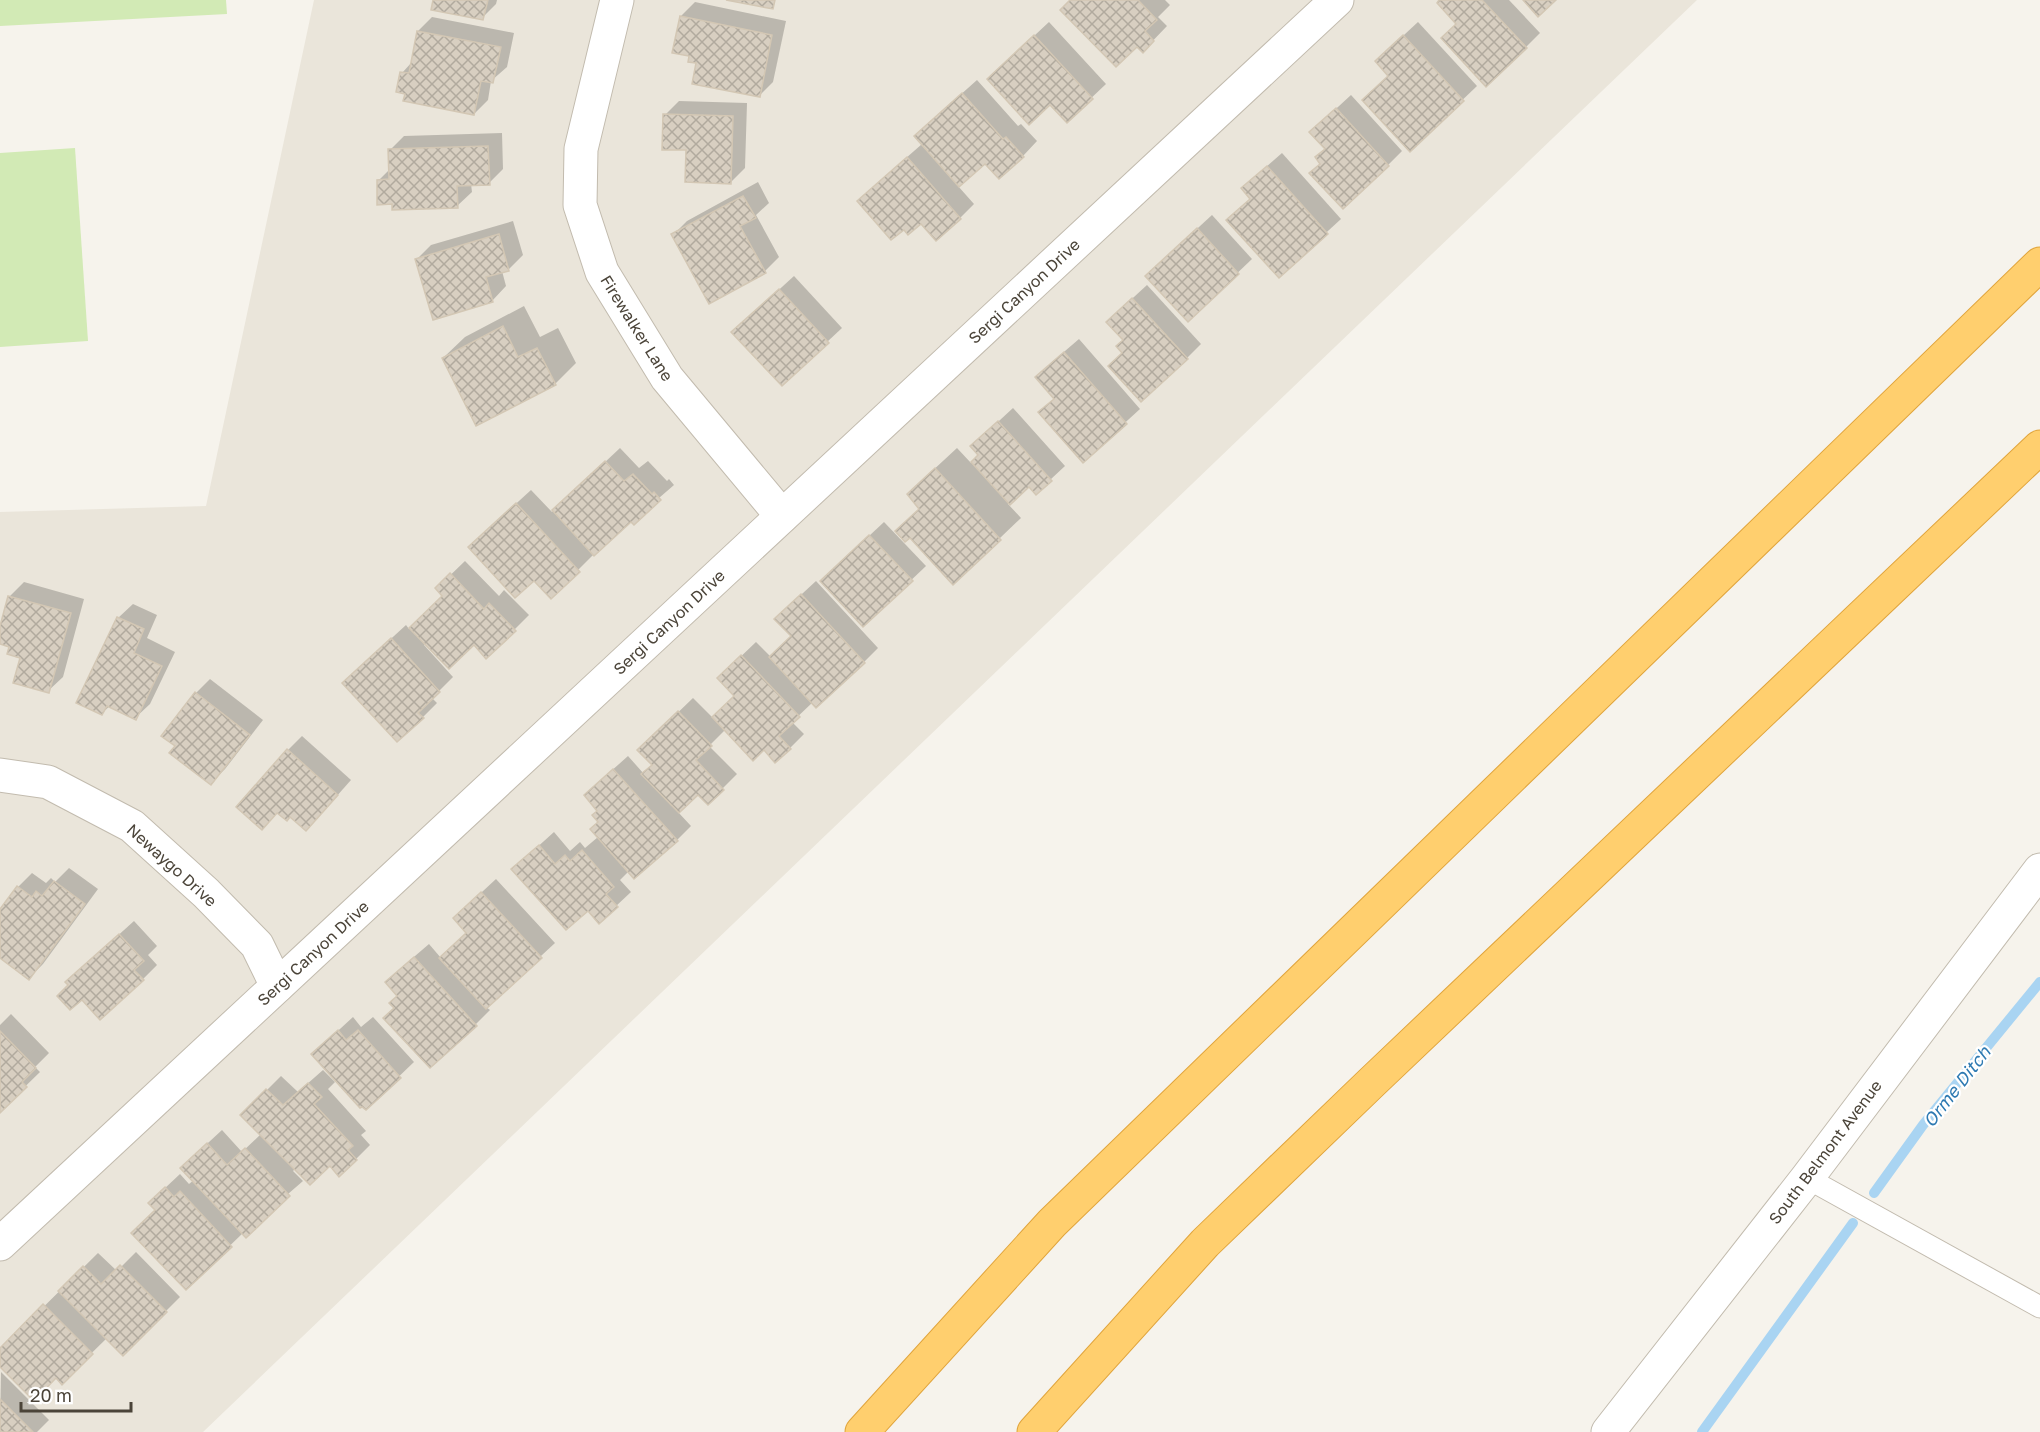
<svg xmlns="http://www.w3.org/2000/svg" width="2040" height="1432" viewBox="0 0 2040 1432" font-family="'Golos Text',sans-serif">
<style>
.residential{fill:#eae5da}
.park{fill:#d2eab5}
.shadow{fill:#0003}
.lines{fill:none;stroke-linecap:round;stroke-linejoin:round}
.stream{stroke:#a9d4f2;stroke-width:10}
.building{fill:url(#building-cross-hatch);stroke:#d3c7b4;stroke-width:1.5}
.lane-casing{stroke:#c2bbae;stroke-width:23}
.street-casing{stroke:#c2bbae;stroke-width:35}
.highway-casing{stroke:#e0a43c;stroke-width:35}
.lane{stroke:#fff;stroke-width:21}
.street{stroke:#fff;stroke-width:33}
.highway{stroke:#ffcf6e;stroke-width:33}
.labels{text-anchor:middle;stroke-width:4.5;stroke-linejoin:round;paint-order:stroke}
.street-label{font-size:16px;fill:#4b4439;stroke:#fff}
.water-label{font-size:18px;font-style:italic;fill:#2e7ab2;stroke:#fff}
</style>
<defs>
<pattern id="building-cross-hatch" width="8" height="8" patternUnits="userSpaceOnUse" patternTransform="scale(1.5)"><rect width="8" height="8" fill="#d8cfc1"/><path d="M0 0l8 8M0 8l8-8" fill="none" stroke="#b1aa9e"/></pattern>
</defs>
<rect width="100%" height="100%" fill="#f6f3ec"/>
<polygon class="residential" points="314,0 1697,0 203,1432 0,1432 0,512 206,506"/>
<g class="park">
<polygon points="0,0 226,0 227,14 0,26"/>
<polygon points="75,148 88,341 0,347 0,153"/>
</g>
<g class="shadow">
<polygon points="435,0 497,0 496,4 482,18"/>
<polygon points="1072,0 1165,0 1170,5 1158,17 1167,26 1143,51"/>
<polygon points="1441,0 1509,0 1540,33 1526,47 1458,23"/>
<polygon points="695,2 786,21 773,82 759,96 698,62 691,55 681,16"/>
<polygon points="432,17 514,33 507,67 491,81 488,100 474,114 407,92 402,73 412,62 418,31"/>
<polygon points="1049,22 1106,84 1067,121 1050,103 1003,65"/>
<polygon points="1418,22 1477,86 1410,150 1390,75 1391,47"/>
<polygon points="977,80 1018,126 1021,124 1037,141 1023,156 985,162 958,186 974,204 960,218 921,222 873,187 922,144 930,122"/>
<polygon points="1351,95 1402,151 1388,165 1322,163 1326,148 1326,118"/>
<polygon points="679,101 747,103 745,168 731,182 688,149 665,115"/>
<polygon points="502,133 503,169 489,183 471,184 472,192 457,206 394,203 378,181 390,169 390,150 404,136"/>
<polygon points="1282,153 1341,219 1279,276 1251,198 1257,175"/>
<polygon points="758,182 769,203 756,215 779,257 765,271 673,235 687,221"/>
<polygon points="1212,215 1252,259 1188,320 1161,262"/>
<polygon points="513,221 523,255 509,269 502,271 506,286 492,301 417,259 431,245"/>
<polygon points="794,276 842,328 782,384 748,318"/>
<polygon points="1147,285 1201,344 1187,358 1124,353 1122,308"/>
<polygon points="524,306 540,337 558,328 576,363 555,384 443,358 465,337"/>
<polygon points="1079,339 1140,409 1083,461 1040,412 1055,398 1051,363"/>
<polygon points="1013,408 1065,466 1036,493 1029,485 1008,504 1021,518 953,583 921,508 930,473 957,448 971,463 980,455 987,432"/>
<polygon points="620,448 639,468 648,461 667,481 669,479 674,485 592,556 551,597 484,533 531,490 552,512"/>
<polygon points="884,522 926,566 864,625 836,567"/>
<polygon points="465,561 499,596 504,590 529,615 487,657 474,643 426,643 424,645 453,677 432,698 437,703 423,717 358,669 406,625 409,629 444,596 437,588"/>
<polygon points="816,581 878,648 864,662 813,702 792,722 804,734 790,748 775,761 764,748 726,729 709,746 737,774 708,803 698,793 678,812 691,826 677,840 629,871 620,880 631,892 599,922 588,909 513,869 554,832 570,851 580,842 585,848 598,837 600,781 628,756 644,774 653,764 639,750 693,698 713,718 736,696 733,664 756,642 771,657 792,636 790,605"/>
<polygon points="24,582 84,599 63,677 48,691 10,646 0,643 0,632 10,596"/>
<polygon points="133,604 157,615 147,638 175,652 150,704 135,718 110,706 102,713 118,618"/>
<polygon points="210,679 263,720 225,769 211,783 177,746 196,693"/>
<polygon points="302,736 351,780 320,815 291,815 288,750"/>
<polygon points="69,868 98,889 43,964 29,978 0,956 0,911 18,887 32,873 46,883 51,878 55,882"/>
<polygon points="496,879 555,943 486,1007 490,1010 476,1024 395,1008 399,995 401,968 429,944 441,958 468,932 469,904"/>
<polygon points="134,921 157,946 148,955 157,965 143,979 69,985 82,968"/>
<polygon points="11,1014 49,1053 35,1067 40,1072 0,1111 0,1025"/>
<polygon points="353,1017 361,1027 373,1017 414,1062 366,1108 328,1040"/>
<polygon points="323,1070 335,1082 328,1089 366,1131 361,1135 370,1145 356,1159 295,1169 293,1171 303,1181 243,1233 186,1288 157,1210 164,1189 180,1174 189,1184 194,1180 196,1154 222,1130 242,1152 261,1134 242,1115 281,1076 298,1092"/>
<polygon points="136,1252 180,1297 123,1354 107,1338 62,1382 57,1376 0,1365 0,1350 98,1253 117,1271"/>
<polygon points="1,1372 49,1420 37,1432 0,1432"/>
</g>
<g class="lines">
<g class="stream">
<polyline points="1874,1193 1923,1125 2040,982"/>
<polyline points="1702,1432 1853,1223"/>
</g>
</g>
<g class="building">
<polygon points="433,0 488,0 483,20 431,10"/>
<polygon points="726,0 775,0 773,9"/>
<polygon points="1070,0 1138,0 1157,20 1145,31 1154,41 1143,53 1137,47 1116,67 1060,10"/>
<polygon points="1439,0 1482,0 1527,48 1486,87 1441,38 1456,24 1437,3"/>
<polygon points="1523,0 1556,0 1538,17"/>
<polygon points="680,16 772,35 760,97 692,84 696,63 688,62 689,56 672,53"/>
<polygon points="417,31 501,47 493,83 481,81 474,115 403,101 405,94 396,92 400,72 409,73"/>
<polygon points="1034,35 1093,99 1067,123 1050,105 1029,125 987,79"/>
<polygon points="1403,35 1464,101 1410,152 1362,100 1388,76 1375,61"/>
<polygon points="962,93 1003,139 1006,137 1024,157 999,179 985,164 959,187 914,136"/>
<polygon points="1336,108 1389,166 1343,209 1309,173 1320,164 1315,157 1325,149 1309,132"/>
<polygon points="663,114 733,116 731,184 685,182 686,150 662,150"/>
<polygon points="488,146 490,185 457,186 458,208 392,210 392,204 377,205 377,180 389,179 388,149"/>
<polygon points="907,157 961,219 936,241 921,224 908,235 904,230 891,240 857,201"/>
<polygon points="1267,166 1328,234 1279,278 1226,220 1250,199 1241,188"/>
<polygon points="743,196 756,218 740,226 766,273 709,304 671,234"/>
<polygon points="1197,228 1239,274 1188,322 1145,276"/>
<polygon points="499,234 509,271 486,277 493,302 433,320 415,259"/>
<polygon points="779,289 829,343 782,386 731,332"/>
<polygon points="1132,298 1188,359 1141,402 1108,366 1122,353 1116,346 1123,340 1106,322"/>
<polygon points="503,326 518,357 537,348 556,385 476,426 442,358"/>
<polygon points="1064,352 1127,424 1083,463 1038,412 1054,399 1035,377"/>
<polygon points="998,421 1052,481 1036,495 1029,487 1010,505 971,462 978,455 970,446"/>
<polygon points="605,461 624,481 633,474 652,494 654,492 661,500 634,525 631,522 594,556 552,510"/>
<polygon points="935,468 1001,540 953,585 910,538 905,542 895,531 919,509 907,494"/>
<polygon points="516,503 580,572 551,599 534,581 515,598 468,547"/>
<polygon points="869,535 913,581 863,627 820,581"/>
<polygon points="450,573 484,609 489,603 516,631 486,659 474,645 449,669 409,628 442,596 435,588"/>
<polygon points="801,594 865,663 816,708 769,657 791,636 774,619"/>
<polygon points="8,596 71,613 49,693 13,683 20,658 7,654 9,647 0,644 0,626"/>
<polygon points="117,617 144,629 134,653 162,666 136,720 107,706 102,715 76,703"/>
<polygon points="391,638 440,692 418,713 424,718 397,742 342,683"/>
<polygon points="741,655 800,717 779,736 791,749 775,763 764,750 753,761 712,717 734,696 717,678"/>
<polygon points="195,692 250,735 211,785 169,753 175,746 161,736"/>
<polygon points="678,711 712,746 696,760 724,790 708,805 698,795 679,813 641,774 652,765 637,750"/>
<polygon points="287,749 338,795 306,831 290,817 287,821 277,813 262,830 236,807"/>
<polygon points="613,769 678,841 634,879 590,829 598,822 592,815 597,811 584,795"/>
<polygon points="539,845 555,864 565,855 570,861 582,850 614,887 606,894 618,907 599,924 588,911 566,930 511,869"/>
<polygon points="54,881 85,904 29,980 0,958 0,909 17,886 32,897 36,891 42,896"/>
<polygon points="481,892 542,958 486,1009 439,958 466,933 453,918"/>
<polygon points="119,934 144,961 134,970 144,980 100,1020 82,1000 70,1010 57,996 68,985 65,982"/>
<polygon points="414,957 477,1026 430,1068 383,1018 394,1008 389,1003 397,996 385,982"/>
<polygon points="338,1030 346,1040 358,1030 401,1078 366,1110 362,1107 360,1108 311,1054"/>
<polygon points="0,1031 36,1068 22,1082 27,1087 0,1113"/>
<polygon points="308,1083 322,1097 314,1104 353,1146 348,1150 357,1160 339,1177 330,1166 310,1185 240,1115 266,1089 283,1105"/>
<polygon points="207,1143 227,1165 245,1148 290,1196 246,1238 180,1168"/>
<polygon points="165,1187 174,1197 180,1191 232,1247 186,1290 131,1233 155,1210 148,1203"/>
<polygon points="120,1265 167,1312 123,1356 58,1291 83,1266 101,1284"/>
<polygon points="43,1304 93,1354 62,1385 56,1378 34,1401 0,1367 0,1348"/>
<polygon points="0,1399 33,1432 0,1432"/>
</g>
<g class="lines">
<g class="lane-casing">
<polyline id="lane" points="1807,1178 2040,1307"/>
</g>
<g class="street-casing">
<g id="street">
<polyline points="617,0 581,149 580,205 602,272 667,378 782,516"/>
<polyline points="0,775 48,782 132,826 206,893 257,945 277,986"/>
<polyline points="0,1244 1337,0"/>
<polyline points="1608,1432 1807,1178 2040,870"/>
</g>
</g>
<g class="highway-casing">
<g id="highway">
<polyline points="862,1432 1052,1223 2040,264"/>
<polyline points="1034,1432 1205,1243 1371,1083 2040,447"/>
</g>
</g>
<use href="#lane" class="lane"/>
<use href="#street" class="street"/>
<use href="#highway" class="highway"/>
</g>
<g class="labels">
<g class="street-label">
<text transform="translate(1024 291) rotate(-43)" y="6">Sergi Canyon Drive</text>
<text transform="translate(637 328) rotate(58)" y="6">Firewalker Lane</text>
<text transform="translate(669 622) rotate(-43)" y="6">Sergi Canyon Drive</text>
<text transform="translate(172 865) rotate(42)" y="6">Newaygo Drive</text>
<text transform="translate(313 953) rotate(-43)" y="6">Sergi Canyon Drive</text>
<text transform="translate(1825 1152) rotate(-53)" y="6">South Belmont Avenue</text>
</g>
<g class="water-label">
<text transform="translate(1957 1087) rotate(-52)" y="6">Orme Ditch</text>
</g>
</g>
<path d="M21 1402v9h110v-9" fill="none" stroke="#4b4439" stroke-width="3"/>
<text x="30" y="1402" font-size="18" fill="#4b4439" stroke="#ffffff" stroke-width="4.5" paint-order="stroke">20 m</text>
</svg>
